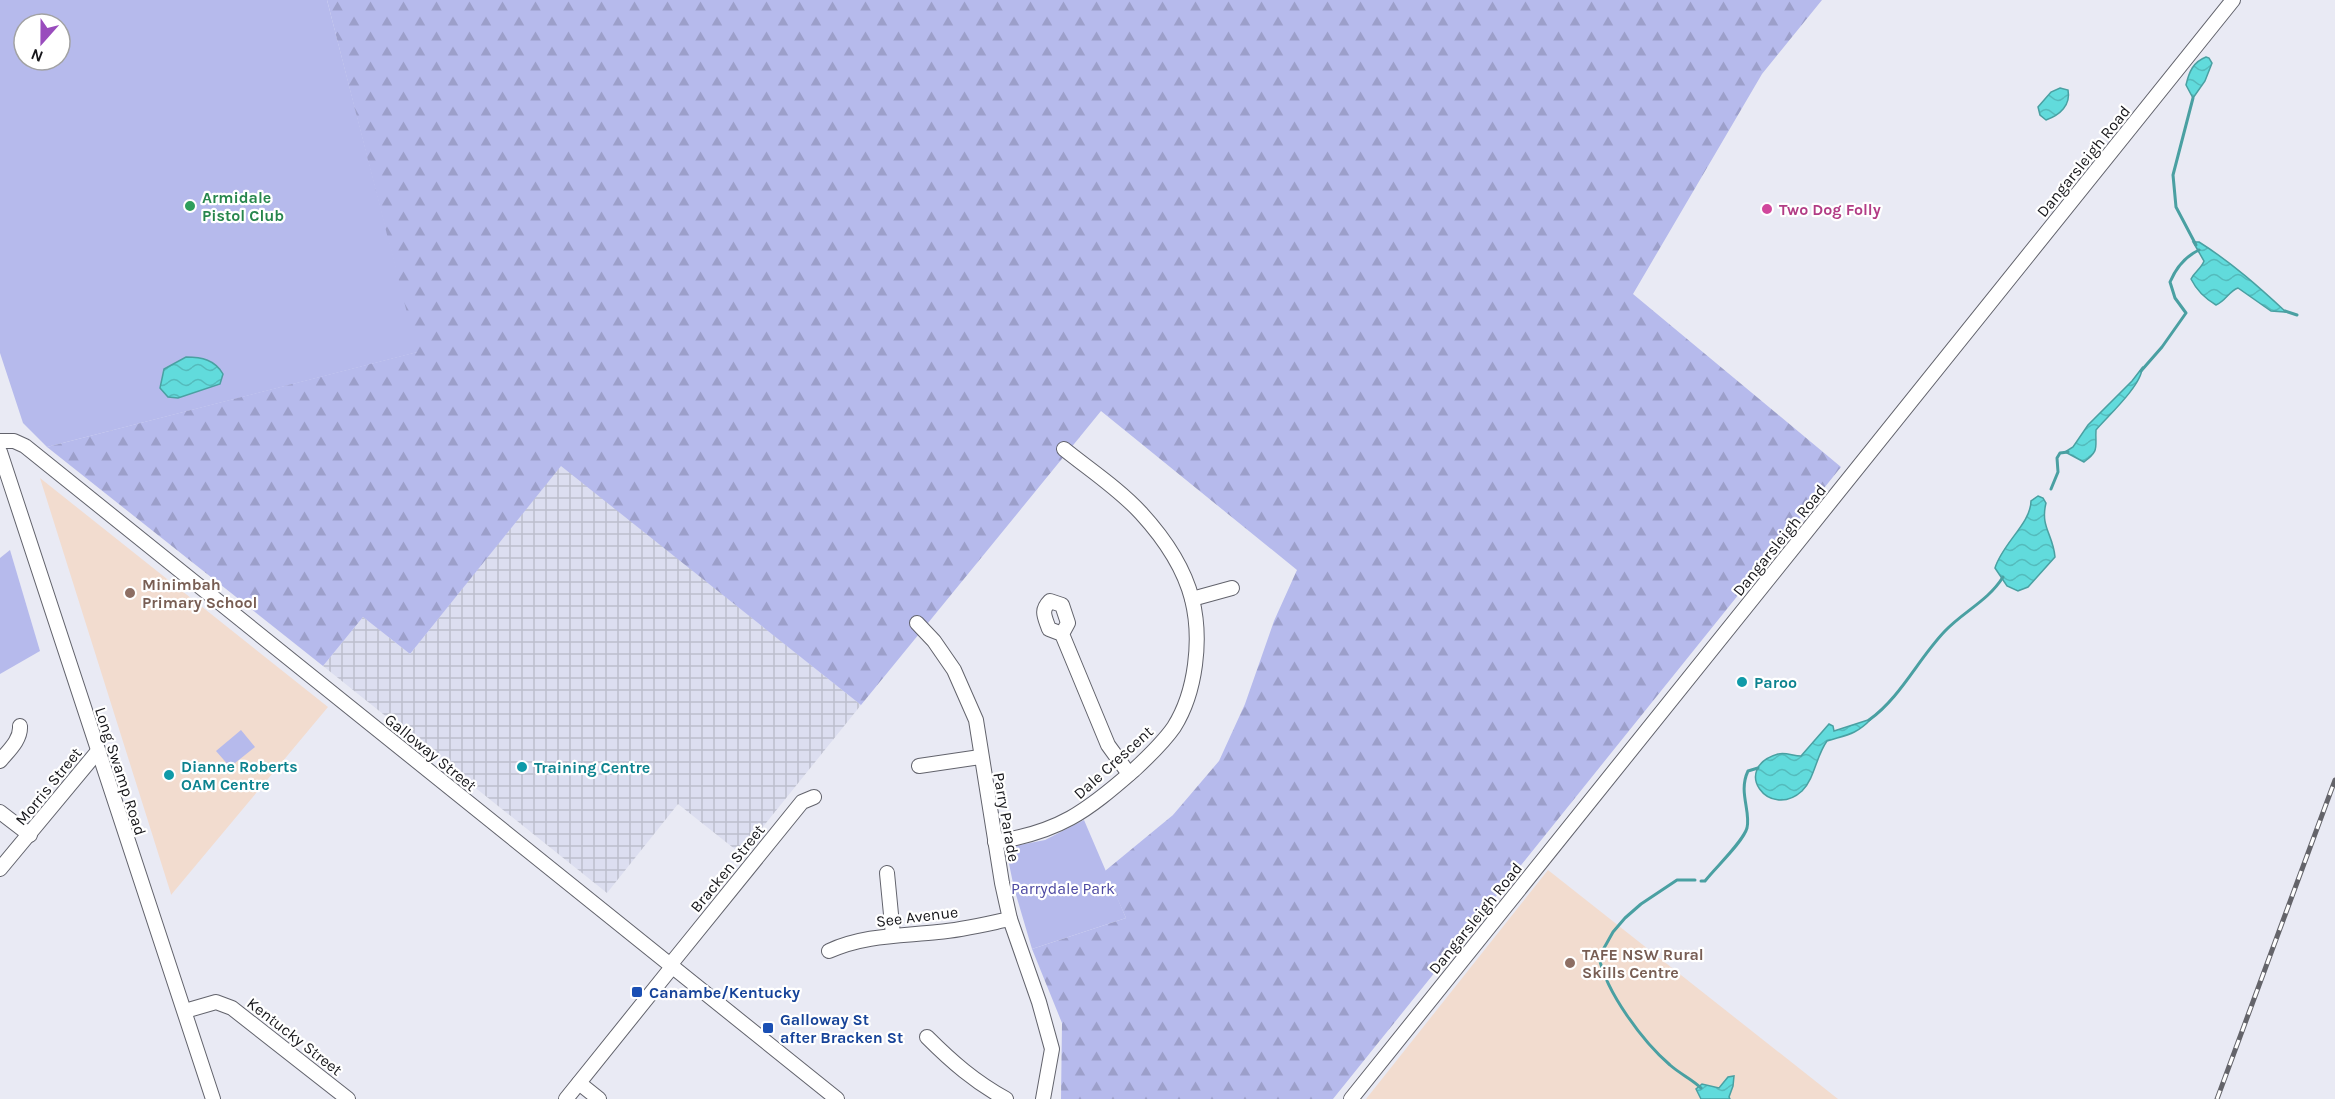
<svg xmlns="http://www.w3.org/2000/svg" width="2335" height="1099" viewBox="0 0 2335 1099" font-family="Karla,sans-serif">
<style>
.industrial{fill:url(#industrial-grid)}
.education{fill:#f2dccf}
.green{fill:#b6baec;fill-rule:evenodd}
.forest{fill:url(#forest-firs)}
.water{fill:url(#water-waves);stroke:#4aa0a2;stroke-width:1.5}
.lines{fill:none;stroke-linecap:round;stroke-linejoin:round}
.stream{stroke:#4aa0a2;stroke-width:3}
.minor-casing{stroke:#62636c;stroke-width:16}
.minor{stroke:#fff;stroke-width:14}
.rail-casing{stroke:#64646a;stroke-width:5}
.rail{stroke:#fff;stroke-width:3;stroke-dasharray:9;stroke-linecap:butt}
.leisure-dot{fill:#2e9e5b;stroke:#fff;stroke-width:2}
.hotel-dot{fill:#d1479c;stroke:#fff;stroke-width:2}
.education-dot{fill:#8d6e63;stroke:#fff;stroke-width:2}
.culture-dot{fill:#0f9aa8;stroke:#fff;stroke-width:2}
.transit-dot{fill:#1a4fb4;stroke:#fff;stroke-width:2}
.labels{text-anchor:middle;stroke-width:4.5;stroke-linejoin:round;paint-order:stroke}
.street-label{font-size:16px;fill:#16161a;stroke:#fff}
.leisure-label{font-size:16px;font-weight:bold;fill:#27864d;stroke:#fff;text-anchor:start}
.hotel-label{font-size:16px;font-weight:bold;fill:#b23c85;stroke:#fff;text-anchor:start}
.education-label{font-size:16px;font-weight:bold;fill:#785e54;stroke:#fff;text-anchor:start}
.culture-label{font-size:16px;font-weight:bold;fill:#0d838f;stroke:#fff;text-anchor:start}
.park-label{font-size:16px;fill:#4d49a2;stroke:#fff}
.transit-label{font-size:16px;font-weight:bold;fill:#164399;stroke:#fff;text-anchor:start}
</style>
<defs>
<pattern id="industrial-grid" width="8" height="8" patternUnits="userSpaceOnUse" patternTransform="scale(1.5)"><rect width="8" height="8" fill="#dcdef0"/><path d="M0 4h8M4 0v8" fill="none" stroke="#bcbecd"/></pattern>
<pattern id="forest-firs" width="22" height="20" patternUnits="userSpaceOnUse" patternTransform="scale(1.5)"><rect width="22" height="20" fill="#b6baec"/><path d="M5 1l3.5 6h-7zM16 11l3.5 6h-7z" fill="#9c9fca"/></pattern>
<pattern id="water-waves" width="16" height="10" patternUnits="userSpaceOnUse" patternTransform="scale(1.5)"><rect width="16" height="10" fill="#61dbdc"/><path d="M0 5q4-4 8 0t8 0" fill="none" stroke="#54bbbc"/></pattern>
</defs>
<rect width="100%" height="100%" fill="#e9eaf4"/>
<polygon class="industrial" points="561,465 861,705 741,854 678,804 607,893 323,666 363,617 410,654"/>
<g class="education">
<polygon points="40,478 328,707 171,895 171,894"/>
<polygon points="1548,870 1838,1099 1366,1099"/>
</g>
<g class="green">
<path d="M0,0H327L418,352L47,447L23,423L0,353ZM24,24H60V60H24Z"/>
<polygon points="10,550 40,651 0,674 0,558"/>
<polygon points="241,730 255,747 230,767 216,751"/>
<polygon points="1084,820 1126,918 1032,949 1014,888 1007,854 1015,846 1045,840"/>
</g>
<polygon class="forest" points="327,0 1822,0 1762,74 1633,294 1841,467 1333,1099 1061,1099 1062,1023 1032,949 1126,918 1105,871 1173,815 1219,761 1245,704 1274,621 1297,570 1101,411 861,705 561,466 410,654 363,617 323,666 47,447 417,352"/>
<g class="water">
<path d="M2206,57L2209,58L2212,63L2205,81L2193,98L2186,85C2189,72 2193,62 2206,57Z"/>
<path d="M2060,88L2068,90C2071,105 2060,115 2046,120L2040,115L2038,107L2051,92Z"/>
<path d="M2193,242H2199C2231,262 2259,287 2286,312L2271,311L2238,288C2229,291 2226,301 2216,305C2204,298 2197,291 2191,279C2195,271 2201,269 2204,261Z"/>
<path d="M186,357C202,357 215,360 223,374L220,384L178,398L168,397L160,388L164,369Z"/>
<path d="M2142,368C2142,385 2107,417 2096,430C2095,448 2100,450 2084,462L2065,452L2073,447L2088,425L2132,381Z"/>
<path d="M2038,496L2043,498L2046,503C2040,527 2053,534 2055,557L2028,587L2018,591L2007,586L1995,568C2002,544 2031,523 2031,501Z"/>
<path d="M1871,719C1856,735 1846,735 1827,741C1816,756 1815,778 1802,791C1769,821 1730,768 1778,754C1786,752 1793,756 1801,756L1829,724L1833,726L1834,731Z"/>
<polygon points="1734,1076 1733,1086 1729,1097 1730,1099 1701,1099 1696,1089 1702,1084 1719,1088 1728,1077"/>
</g>
<g class="lines">
<g class="stream">
<polyline points="2193,98 2173,175 2176,207 2196,245"/>
<polyline points="2285,311 2297,315"/>
<path d="M2141,371L2162,347L2186,313L2175,298L2170,282C2176,268 2186,256 2199,250"/>
<polyline points="2051,489 2058,472 2057,458 2060,453 2068,452"/>
<path d="M1869,720C1901,697 1918,659 1945,631C1964,611 1988,601 2003,577"/>
<path d="M1695,880H1677L1641,904L1625,918L1613,932L1599,957C1606,992 1643,1042 1670,1065C1680,1074 1692,1079 1701,1088"/>
<path d="M1701,881H1705C1715,868 1743,842 1747,828C1751,811 1738,792 1748,771L1758,768"/>
</g>
<g class="minor-casing">
<g id="minor">
<polyline points="0,441 14,441 25,446 837,1099"/>
<polyline points="0,452 213,1099"/>
<polyline points="1192,599 1232,588"/>
<polyline points="917,623 934,641 954,670 976,720 1002,883 1010,919 1039,1002 1052,1049 1043,1099"/>
<path d="M1062,634L1068,623L1062,605L1050,601C1040,611 1045,617 1049,629L1062,634L1108,745L1129,774"/>
<path d="M0,761C8,751 21,740 20,726"/>
<polyline points="919,766 980,757"/>
<polyline points="0,812 30,835"/>
<path d="M995,842C1059,832 1086,812 1134,770C1148,757 1163,743 1174,727C1196,692 1202,639 1192,599C1184,568 1163,537 1141,513C1119,489 1090,470 1064,449"/>
<polyline points="0,869 98,751"/>
<polyline points="887,873 893,935"/>
<path d="M829,951C864,935 900,936 938,932C962,930 986,924 1010,919"/>
<polyline points="670,965 802,802 814,797"/>
<polyline points="185,1011 216,1002 232,1008 348,1099"/>
<path d="M927,1037C952,1062 975,1082 1006,1099"/>
<polyline points="579,1083 599,1099"/>
<polyline points="566,1099 672,967"/>
<polyline points="1351,1099 2233,0"/>
</g>
</g>
<use href="#minor" class="minor"/>
<g class="rail-casing">
<polyline id="rail" points="2217,1099 2335,780"/>
</g>
<use href="#rail" class="rail"/>
</g>
<circle class="leisure-dot" cx="190" cy="206" r="6"/>
<circle class="hotel-dot" cx="1767" cy="209" r="6"/>
<g class="education-dot">
<circle cx="130" cy="593" r="6"/>
<circle cx="1570" cy="963" r="6"/>
</g>
<g class="culture-dot">
<circle cx="1742" cy="682" r="6"/>
<circle cx="522" cy="767" r="6"/>
<circle cx="169" cy="775" r="6"/>
</g>
<g class="transit-dot">
<rect x="631" y="986" width="12" height="12" rx="3"/>
<rect x="762" y="1022" width="12" height="12" rx="3"/>
</g>
<g class="labels">
<g class="street-label">
<text transform="translate(2083 161) rotate(-51)" y="6">Dangarsleigh Road</text>
<text transform="translate(1779 540) rotate(-51)" y="6">Dangarsleigh Road</text>
<text transform="translate(431 752) rotate(39)" y="6">Galloway Street</text>
<text transform="translate(1113 762) rotate(-42)" y="6">Dale Crescent</text>
<text transform="translate(121 771) rotate(72)" y="6">Long Swamp Road</text>
<text transform="translate(48 786) rotate(-51)" y="6">Morris Street</text>
<text transform="translate(1007 817) rotate(80)" y="6">Parry Parade</text>
<text transform="translate(727 868) rotate(-51)" y="6">Bracken Street</text>
<text transform="translate(917 916) rotate(-7)" y="6">See Avenue</text>
<text transform="translate(1475 918) rotate(-51)" y="6">Dangarsleigh Road</text>
<text transform="translate(295 1036) rotate(38)" y="6">Kentucky Street</text>
</g>
<g class="leisure-label">
<text x="202" y="203">Armidale<tspan x="202" dy="18">Pistol Club</tspan></text>
</g>
<g class="hotel-label">
<text x="1779" y="215">Two Dog Folly</text>
</g>
<g class="education-label">
<text x="142" y="590">Minimbah<tspan x="142" dy="18">Primary School</tspan></text>
<text x="1582" y="960">TAFE NSW Rural<tspan x="1582" dy="18">Skills Centre</tspan></text>
</g>
<g class="culture-label">
<text x="1754" y="688">Paroo</text>
<text x="181" y="772">Dianne Roberts<tspan x="181" dy="18">OAM Centre</tspan></text>
<text x="534" y="773">Training Centre</text>
</g>
<g class="park-label">
<text x="1063" y="894">Parrydale Park</text>
</g>
<g class="transit-label">
<text x="649" y="998">Canambe/Kentucky</text>
<text x="780" y="1025">Galloway St<tspan x="780" dy="18">after Bracken St</tspan></text>
</g>
</g>
<g transform="translate(42 42) rotate(201)"><circle r="28" fill="#ffffff" stroke="#a2a2a3" stroke-width="1.5"/>
<path d="M0-4.5L10 22L0 15L-10 22Z" fill="#994cbd"/>
<text y="-9" font-size="16" font-weight="bold" text-anchor="middle" fill="#16161a">N</text>
</g>
</svg>
